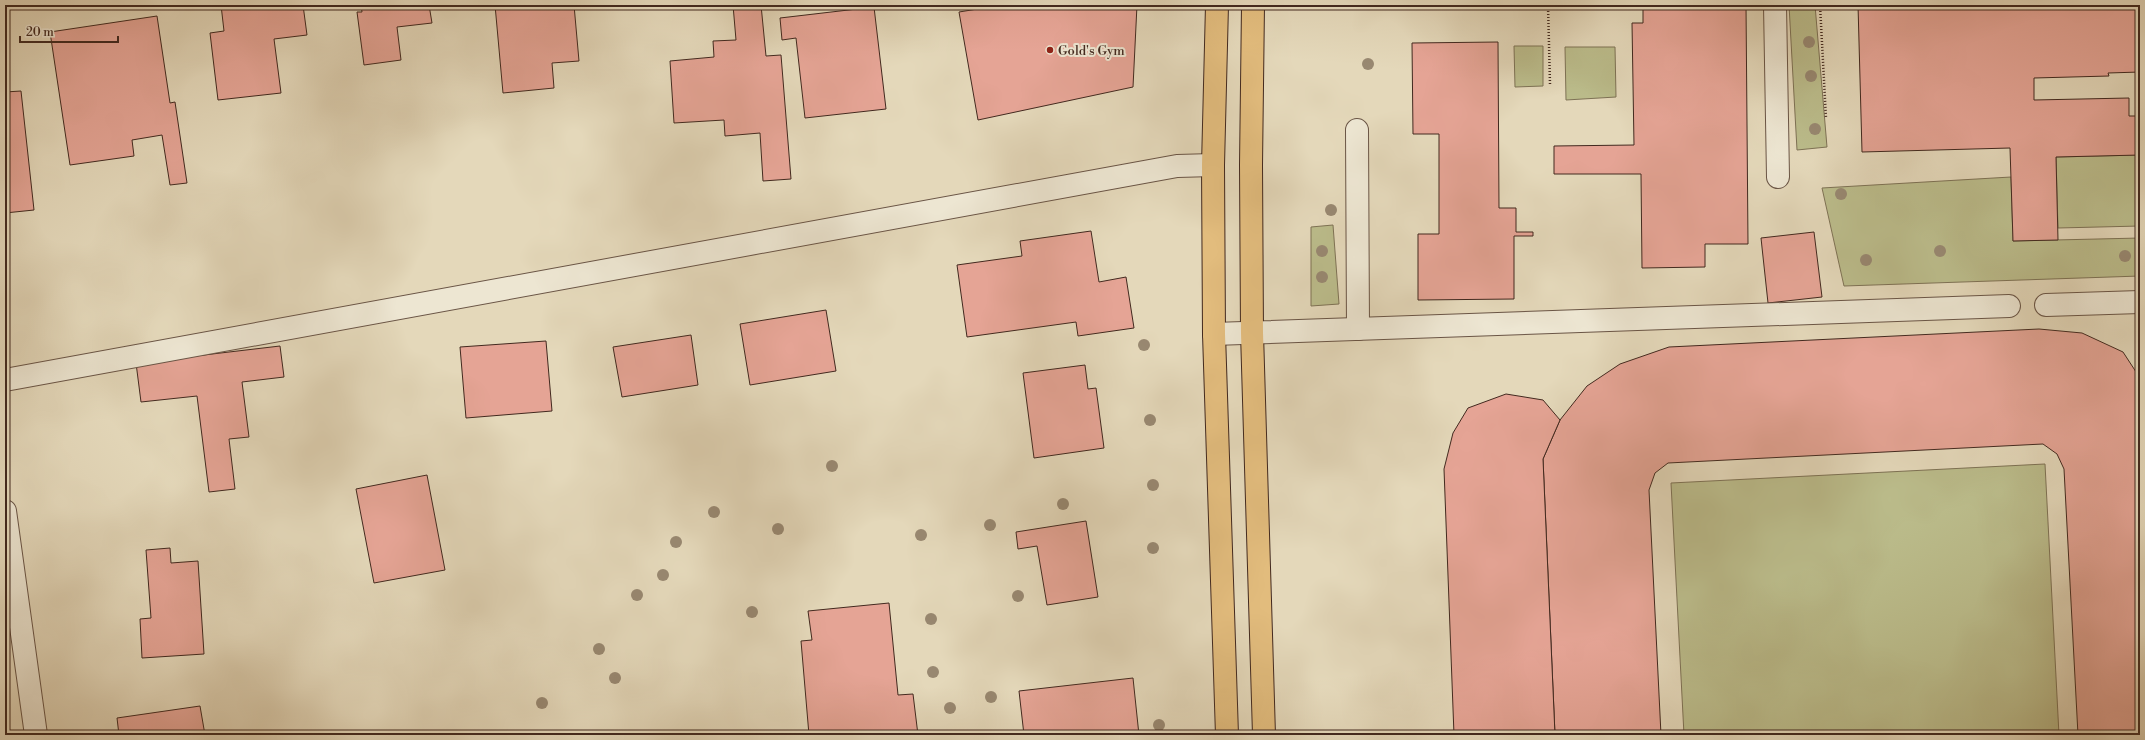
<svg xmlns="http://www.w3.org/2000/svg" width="2145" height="740" viewBox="0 0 2145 740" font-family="'Libre Bodoni',serif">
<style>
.green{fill:#bbbc8b;stroke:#7e7255}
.building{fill:#e5a495;stroke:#42291f}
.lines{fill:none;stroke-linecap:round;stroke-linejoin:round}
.minor-casing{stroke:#6a5546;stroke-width:24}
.major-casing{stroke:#42291f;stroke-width:24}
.path{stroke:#42291f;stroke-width:2.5;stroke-dasharray:1 2;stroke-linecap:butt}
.minor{stroke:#ede6d2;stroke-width:22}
.major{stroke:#e2bc7d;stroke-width:22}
.tree{fill:#988871}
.poi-dot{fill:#8f2418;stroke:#ede6d2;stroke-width:1.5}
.labels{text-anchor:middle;stroke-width:4;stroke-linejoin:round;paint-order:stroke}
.poi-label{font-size:13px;fill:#42291f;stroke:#ede6d2;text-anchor:start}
</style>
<rect width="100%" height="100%" fill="#e4d8ba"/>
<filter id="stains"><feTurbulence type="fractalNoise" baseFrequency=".005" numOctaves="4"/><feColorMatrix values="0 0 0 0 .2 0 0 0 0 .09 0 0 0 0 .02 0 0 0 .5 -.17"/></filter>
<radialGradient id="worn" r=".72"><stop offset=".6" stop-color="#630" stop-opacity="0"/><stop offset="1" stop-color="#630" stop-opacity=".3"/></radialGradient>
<g class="green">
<polygon points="1789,5 1815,5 1827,147 1797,150"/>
<polygon points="1514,46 1543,46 1543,86 1515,87"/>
<polygon points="1565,47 1615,47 1616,97 1566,100"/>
<polygon points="2140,155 2140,226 2058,228 2056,157"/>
<polygon points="2011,177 2013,241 2140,238 2140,276 1844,286 1822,188"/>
<polygon points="1333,225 1339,304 1311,306 1311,227"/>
<polygon points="2045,464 2059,735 1684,735 1671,483"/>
</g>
<g class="building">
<polygon points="221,5 303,5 307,35 274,39 281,93 218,100 210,33 224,31"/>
<polygon points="361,5 429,5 432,23 397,27 401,60 364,65 357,12 362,12"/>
<polygon points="495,5 574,5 579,61 552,63 554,88 503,93"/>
<polygon points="733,5 761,5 766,56 781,55 791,179 763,181 760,133 725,136 724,120 674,123 670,61 714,57 713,41 736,40"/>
<polygon points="1002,5 1137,5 1133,87 978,120 959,12"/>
<polygon points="1643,5 1746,5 1748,244 1705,244 1705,267 1642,268 1641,174 1554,174 1554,146 1634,145 1632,23 1643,23"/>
<polygon points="1858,5 2140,5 2140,72 2108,73 2109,76 2034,78 2034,100 2129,98 2129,116 2140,116 2140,155 2056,157 2058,240 2013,241 2010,148 1862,152"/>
<polygon points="874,7 886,109 805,118 796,38 782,40 780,18"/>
<polygon points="157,16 170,103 175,102 187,183 170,185 162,135 132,140 134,156 70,165 50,32"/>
<polygon points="1498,42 1499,208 1516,208 1516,232 1533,232 1533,236 1514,236 1514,299 1418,300 1418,234 1439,234 1439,134 1413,134 1412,43"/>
<polygon points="21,91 34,210 5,213 5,92"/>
<polygon points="1091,231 1099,282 1126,277 1134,328 1078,336 1076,322 967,337 957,265 1022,256 1020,241"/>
<polygon points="1814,232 1822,297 1768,303 1761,238"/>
<polygon points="826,310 836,371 750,385 740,324"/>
<polygon points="2039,329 2082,333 2123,352 2140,378 2140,735 2078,735 2064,469 2057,454 2043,444 1668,463 1655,473 1649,490 1661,735 1555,735 1543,459 1560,420 1587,386 1620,364 1669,347"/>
<polygon points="691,335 698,385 622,397 613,347"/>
<polygon points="546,341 552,411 466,418 460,347"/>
<polygon points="280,346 284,377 242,382 249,437 229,439 235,489 209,492 197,396 141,402 136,363"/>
<polygon points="1085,365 1088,389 1096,388 1104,448 1034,458 1023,373"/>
<polygon points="1506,394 1543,400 1560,420 1543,459 1555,735 1454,735 1444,469 1453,433 1468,408"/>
<polygon points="427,475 445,570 374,583 356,489"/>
<polygon points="1086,521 1098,597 1047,605 1037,546 1018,549 1016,532"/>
<polygon points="170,548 171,563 198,561 204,654 142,658 140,619 151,618 146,550"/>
<polygon points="889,603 898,695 913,694 918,735 809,735 801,641 812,640 808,611"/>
<polygon points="1133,678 1139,735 1024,735 1019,691"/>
<polygon points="200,706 205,735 119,735 117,718"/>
</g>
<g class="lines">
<g class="minor-casing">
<g id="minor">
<polyline points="1775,5 1778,177"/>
<polyline points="1357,130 1358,329"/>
<polyline points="2046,305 2140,302"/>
<polyline points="1214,334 2009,306"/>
<polyline points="5,380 1177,166 1213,165"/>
<polyline points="5,511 36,735"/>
</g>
</g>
<g class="major-casing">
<g id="major">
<polyline points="1217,5 1213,165 1214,334 1227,735"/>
<polyline points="1253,5 1251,165 1252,333 1264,735"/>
</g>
</g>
<g class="path">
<polyline points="1548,5 1550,84"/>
<polyline points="1820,5 1826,118"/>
</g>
<use href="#minor" class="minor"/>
<use href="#major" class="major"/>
</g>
<g class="tree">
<circle cx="1809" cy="42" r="6"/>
<circle cx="1368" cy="64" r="6"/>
<circle cx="1811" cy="76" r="6"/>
<circle cx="1815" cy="129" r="6"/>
<circle cx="1841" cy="194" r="6"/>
<circle cx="1331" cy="210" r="6"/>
<circle cx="1322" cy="251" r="6"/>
<circle cx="1940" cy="251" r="6"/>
<circle cx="2125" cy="256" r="6"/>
<circle cx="1866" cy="260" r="6"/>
<circle cx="1322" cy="277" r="6"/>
<circle cx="1144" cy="345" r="6"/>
<circle cx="1150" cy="420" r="6"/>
<circle cx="832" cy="466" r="6"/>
<circle cx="1153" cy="485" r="6"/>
<circle cx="1063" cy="504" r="6"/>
<circle cx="714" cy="512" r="6"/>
<circle cx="990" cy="525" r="6"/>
<circle cx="778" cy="529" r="6"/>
<circle cx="921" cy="535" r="6"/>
<circle cx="676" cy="542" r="6"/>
<circle cx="1153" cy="548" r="6"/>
<circle cx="663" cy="575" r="6"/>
<circle cx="637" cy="595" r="6"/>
<circle cx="1018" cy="596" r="6"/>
<circle cx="752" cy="612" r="6"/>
<circle cx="931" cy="619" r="6"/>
<circle cx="599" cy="649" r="6"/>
<circle cx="933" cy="672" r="6"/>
<circle cx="615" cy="678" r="6"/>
<circle cx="991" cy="697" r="6"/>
<circle cx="542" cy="703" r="6"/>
<circle cx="950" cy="708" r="6"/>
<circle cx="1159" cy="725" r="6"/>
</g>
<circle class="poi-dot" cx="1050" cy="50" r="4"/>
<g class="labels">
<g class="poi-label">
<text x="1058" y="55">Gold's Gym</text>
</g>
</g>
<rect width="2145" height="740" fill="none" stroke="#e4d8ba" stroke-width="20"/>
<rect x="6" y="6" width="2133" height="728" fill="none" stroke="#42291f" stroke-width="2"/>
<rect x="10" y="10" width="2125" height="720" fill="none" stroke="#42291f"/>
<path d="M20 36v6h98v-6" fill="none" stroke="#42291f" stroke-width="2"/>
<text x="26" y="36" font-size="12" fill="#42291f" stroke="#ede6d2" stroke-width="3" paint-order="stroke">20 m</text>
<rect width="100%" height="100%" filter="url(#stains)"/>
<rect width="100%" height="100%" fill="url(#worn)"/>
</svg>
